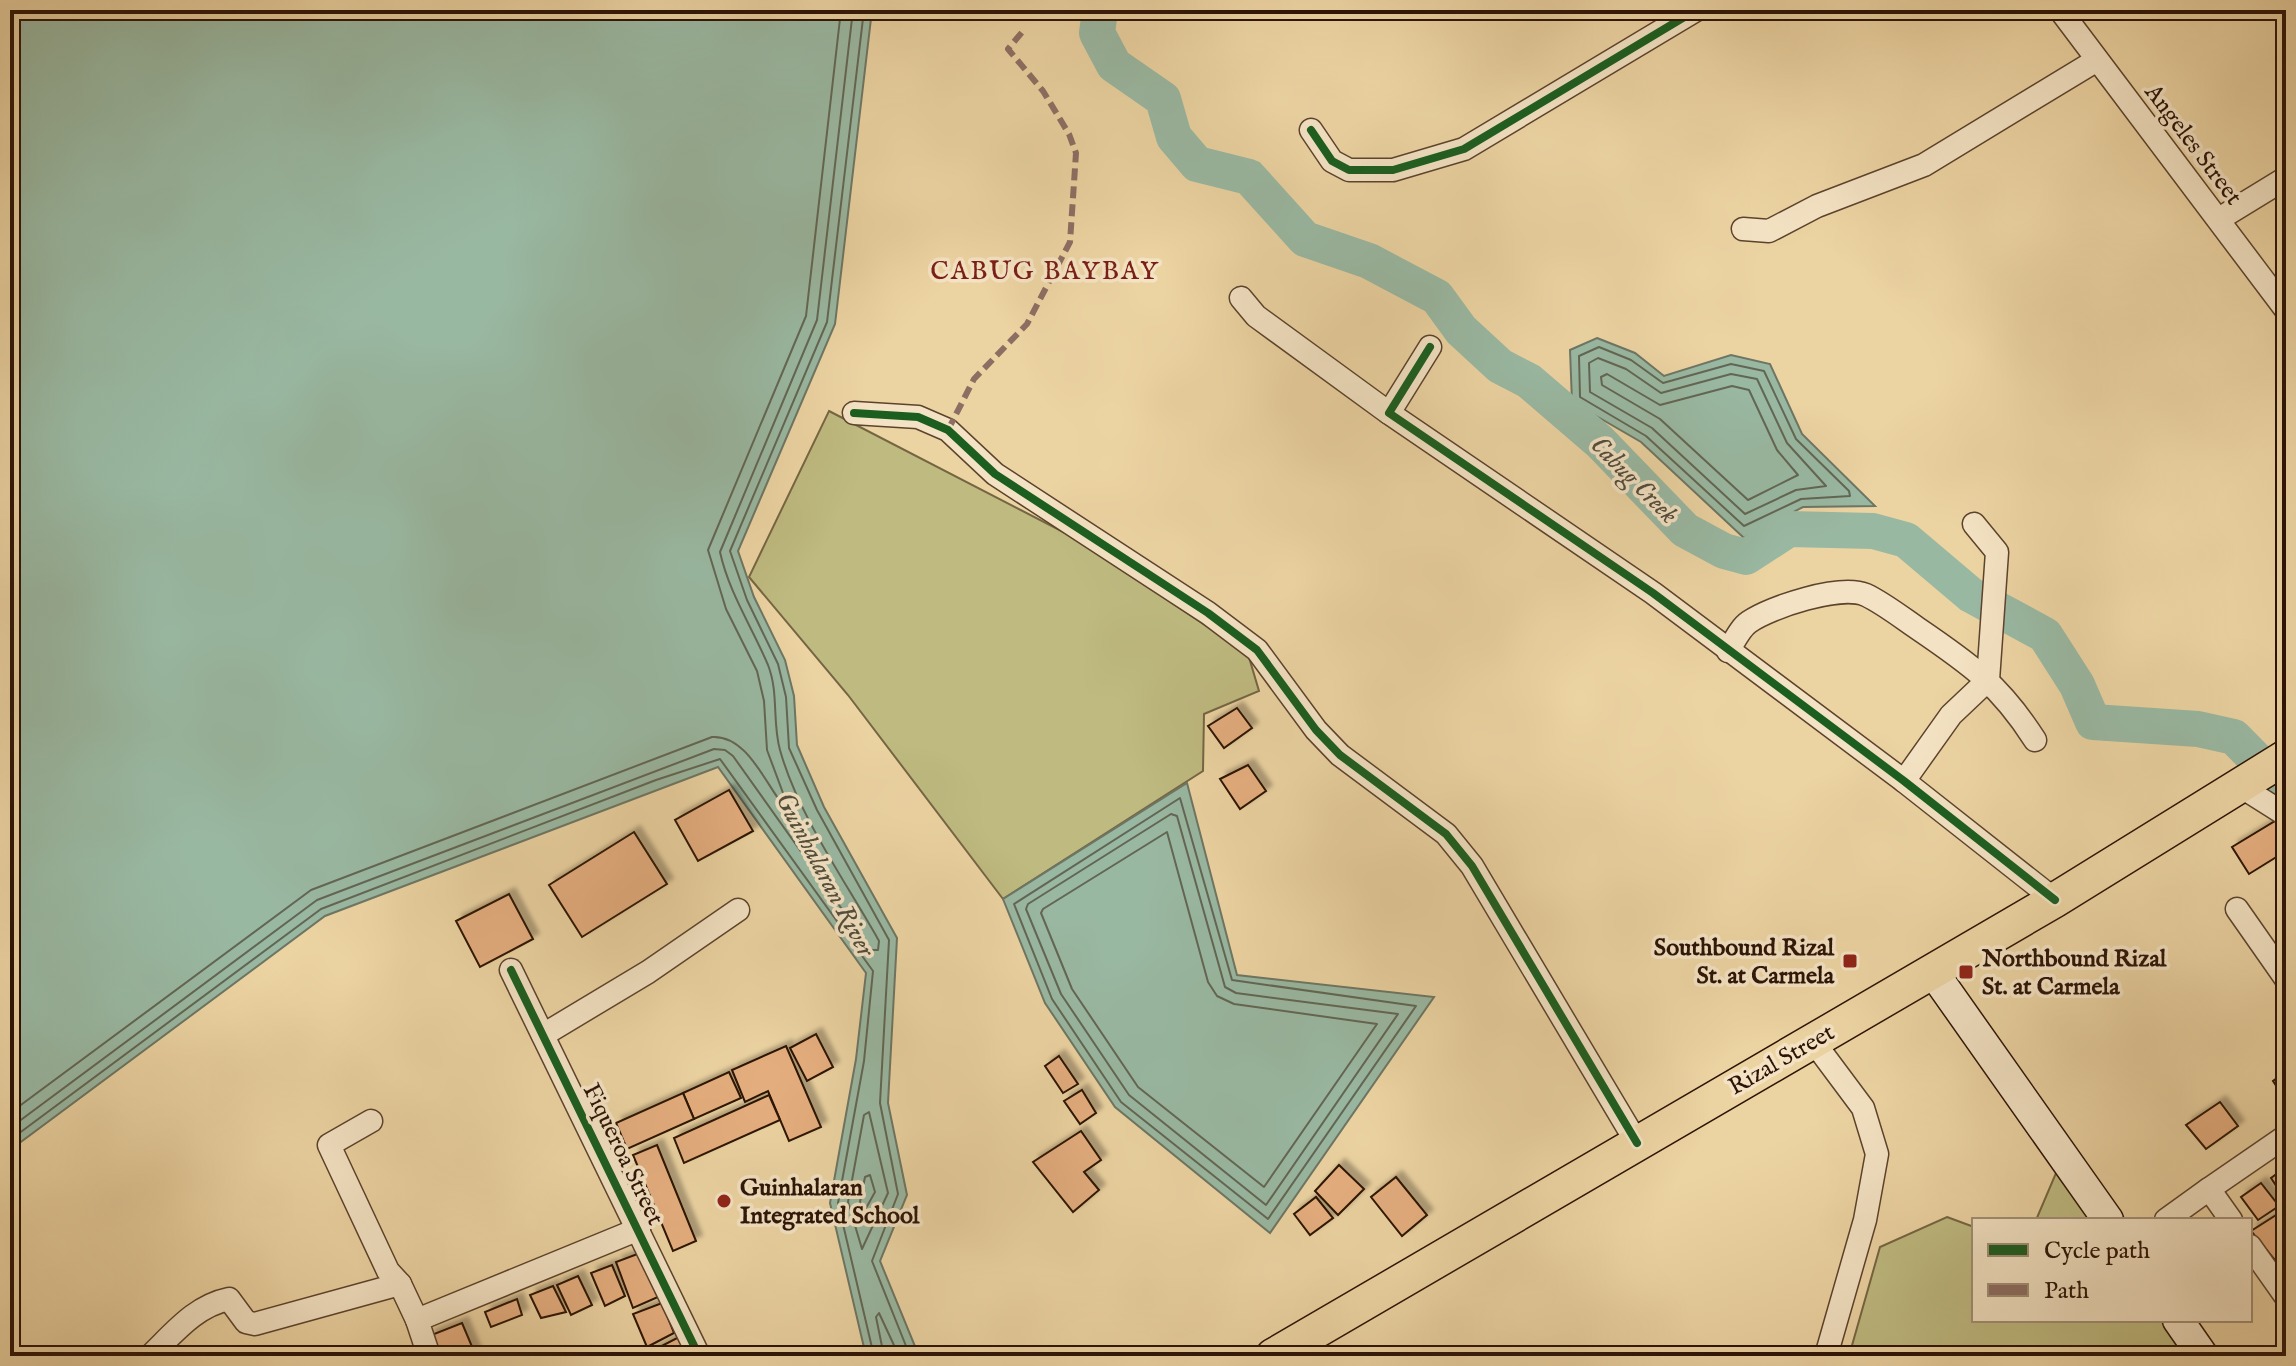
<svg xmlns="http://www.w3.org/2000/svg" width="2296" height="1366" viewBox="0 0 2296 1366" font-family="'IM FELL English',serif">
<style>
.green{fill:#beba80;stroke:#756643;stroke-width:2}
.water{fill:#99b8a2;stroke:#6d7664;stroke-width:2}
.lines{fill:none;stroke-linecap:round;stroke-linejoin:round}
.shore{stroke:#626654;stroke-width:2}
.river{stroke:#99b8a2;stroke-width:36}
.building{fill:#e5ae7f;stroke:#2c1306;stroke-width:2;filter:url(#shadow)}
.street-casing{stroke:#5c432d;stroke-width:25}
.secondary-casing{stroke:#2c1306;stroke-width:33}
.primary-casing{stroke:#2c1306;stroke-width:37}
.street{stroke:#f3e2c3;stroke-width:22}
.secondary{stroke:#f3e2c3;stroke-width:30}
.primary{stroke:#ecd3a2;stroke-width:34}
.quiet{stroke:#8d6e63;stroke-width:6;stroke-dasharray:12 6;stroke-linecap:butt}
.cycleway-casing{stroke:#f3e2c3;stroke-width:13}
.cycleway{stroke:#1b5e20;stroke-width:8}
.poi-dot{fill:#8f2418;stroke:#f3e2c3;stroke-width:3}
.labels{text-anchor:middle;stroke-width:7;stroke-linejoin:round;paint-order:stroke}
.street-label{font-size:24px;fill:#2c1306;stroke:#f3e2c3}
.poi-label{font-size:24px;font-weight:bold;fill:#2c1306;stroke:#f3e2c3;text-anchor:start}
.neighbourhood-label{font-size:26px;letter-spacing:2px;fill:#7a1f14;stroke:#f3e2c3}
.water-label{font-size:26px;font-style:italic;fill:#524d3d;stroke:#f3e2c3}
</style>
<defs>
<filter id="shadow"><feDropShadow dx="6" dy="-6" stdDeviation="2" flood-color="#0004"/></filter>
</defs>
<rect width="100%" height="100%" fill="#ecd3a2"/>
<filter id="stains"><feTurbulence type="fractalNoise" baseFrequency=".0025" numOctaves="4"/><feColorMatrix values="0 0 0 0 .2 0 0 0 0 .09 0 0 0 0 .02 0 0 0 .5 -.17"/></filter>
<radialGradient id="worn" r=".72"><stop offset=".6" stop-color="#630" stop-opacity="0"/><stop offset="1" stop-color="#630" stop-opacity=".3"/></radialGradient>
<g class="green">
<polygon points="829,411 1077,539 1248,654 1259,691 1204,714 1203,771 1003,899 848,695 749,577"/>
<polygon points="2059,1166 2096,1220 2036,1220"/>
<polygon points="1947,1217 1974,1227 1974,1320 2166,1320 2191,1356 1849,1356 1880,1247"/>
</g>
<g class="water">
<polygon points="10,10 872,10 835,324 738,551 754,597 785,660 794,696 797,745 824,807 897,938 888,1103 907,1195 880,1261 919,1356 866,1356 830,1203 856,1059 866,973 718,767 325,916 10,1150"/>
<polygon points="1597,338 1635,353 1664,376 1731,355 1770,364 1802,434 1875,506 1803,507 1744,538 1641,442 1572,402 1570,350"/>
<polygon points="1187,783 1237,975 1434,997 1270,1233 1115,1107 1045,1003 1003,899"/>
</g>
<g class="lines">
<g class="shore">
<polyline points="864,10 827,322 730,551 747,600 778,664 786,697 789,748 817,810 889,940 880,1103 898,1194 872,1261 910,1356"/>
<polygon points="1599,347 1631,360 1663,383 1731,364 1764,371 1796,439 1849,491 1850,496 1801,499 1744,526 1646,436 1580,397 1579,356"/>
<polygon points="1598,358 1626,369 1661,393 1731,374 1757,379 1787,443 1826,486 1796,490 1745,514 1652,428 1590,392 1589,363"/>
<polygon points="1607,374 1660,405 1732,386 1749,390 1777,450 1798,475 1748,500 1660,419 1602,385 1601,377"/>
<polygon points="1180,798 1232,980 1416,1006 1268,1219 1121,1102 1052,999 1014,904"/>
<polygon points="1171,814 1177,816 1225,987 1236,993 1398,1014 1266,1205 1129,1095 1061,994 1026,909 1028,904"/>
<polygon points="1167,832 1208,982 1217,996 1234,1004 1377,1024 1264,1187 1138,1087 1072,989 1041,913 1043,909"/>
<polygon points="869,1112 888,1193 862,1249 848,1202 864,1115"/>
<path d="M10,1113L311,890L712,737C745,735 763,778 780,801H786L767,750L764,701L757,671L726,609L708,550L806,316L841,10"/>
<path d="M10,1128L317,900L714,749L725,750L733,756L871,950H878L879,941C846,882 798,815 780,750C772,722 779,693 768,665C752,627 729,593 720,552L817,320L853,10"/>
<polyline points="10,1140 321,909 656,780 720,759 873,971 864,1061 838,1203 874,1356"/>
<polygon points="870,1175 875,1192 865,1210 860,1202 865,1177"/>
<polyline points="884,1356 876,1317 879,1313 899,1356"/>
</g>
<polyline class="river" points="1100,10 1097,33 1114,65 1163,99 1174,137 1197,164 1249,177 1305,239 1369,261 1437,297 1461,330 1500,366 1529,381 1600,442 1685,530 1724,551 1746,557 1789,529 1873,531 1906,540 1971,595 2045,635 2077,685 2093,722 2198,729 2234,737 2286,790"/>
</g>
<g class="building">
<polygon points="1237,708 1252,728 1224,748 1208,726"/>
<polygon points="1248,765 1266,791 1240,809 1220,779"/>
<polygon points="729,790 753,831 698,861 675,820"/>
<polygon points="2285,815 2286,851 2249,874 2232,847"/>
<polygon points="634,832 667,884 582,937 549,885"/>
<polygon points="509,894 533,939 480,967 456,921"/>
<polygon points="816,1034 833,1067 807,1081 790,1048"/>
<polygon points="786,1046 821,1127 789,1141 768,1091 745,1102 732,1070"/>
<polygon points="1059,1056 1078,1084 1063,1093 1045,1066"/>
<polygon points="2286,1071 2286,1101 2273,1081"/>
<polygon points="729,1072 741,1098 694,1119 683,1093"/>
<polygon points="1082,1090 1096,1113 1080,1124 1064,1101"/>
<polygon points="683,1093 694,1119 627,1149 616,1123"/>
<polygon points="769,1095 780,1120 684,1163 674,1138"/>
<polygon points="2220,1102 2238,1126 2206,1149 2186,1125"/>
<polygon points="1081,1131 1101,1160 1084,1172 1099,1190 1073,1212 1033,1162"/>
<polygon points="657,1145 696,1241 673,1251 633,1155"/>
<polygon points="1339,1165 1364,1189 1338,1215 1315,1191"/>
<polygon points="2286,1167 2286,1194 2283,1196 2271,1178"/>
<polygon points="1396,1177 1427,1215 1402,1236 1371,1197"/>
<polygon points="2261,1183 2279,1206 2258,1220 2241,1197"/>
<polygon points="1316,1197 1333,1218 1310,1235 1294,1214"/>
<polygon points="2284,1210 2286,1268 2283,1270 2251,1231"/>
<polygon points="640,1253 658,1297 633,1308 616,1262"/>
<polygon points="612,1265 625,1296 605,1306 591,1273"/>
<polygon points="578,1276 592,1305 571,1315 557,1285"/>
<polygon points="553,1286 566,1312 541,1318 530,1295"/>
<polygon points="517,1299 522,1315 491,1327 485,1312"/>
<polygon points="662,1303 674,1333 647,1347 633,1314"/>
<polygon points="462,1323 476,1356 437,1356 429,1336"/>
<polygon points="679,1337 689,1356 649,1356 648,1353"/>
</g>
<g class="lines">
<g class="street-casing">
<g id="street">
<polyline points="2060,10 2286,310"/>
<polyline points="1311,130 1332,161 1349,170 1393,170 1464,149 1696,10"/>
<polyline points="2219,219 2286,178"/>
<polyline points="1743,229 1769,231 1817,206 1924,165 2097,60"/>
<polyline points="1241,298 1256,316 1389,413"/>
<polyline points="1430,347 1389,413 1653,593 1904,781 2055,900"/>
<polyline points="854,413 918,417 948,430 995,474 1208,613 1257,650 1316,730 1340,755 1446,834 1472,866 1637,1143"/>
<path d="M1728,651C1734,642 1740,628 1749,622C1771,607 1840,584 1866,595C1883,603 1901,617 1917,628C1970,664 2000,685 2035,740"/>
<polyline points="1904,781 1951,715 1988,680 1997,552 1974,524"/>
<polyline points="2240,786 2286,815"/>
<polyline points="2237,909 2286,979"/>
<polyline points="511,970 699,1356"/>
<polyline points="543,1035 648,972 738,910"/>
<polyline points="1813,1041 1863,1108 1877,1154 1865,1220 1826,1356"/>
<polyline points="371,1121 329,1145 388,1271 400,1284 417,1320"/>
<polyline points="2209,1189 2286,1136"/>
<polyline points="2166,1220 2209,1189 2231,1220"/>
<polyline points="2250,1246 2286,1297"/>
<path d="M150,1356C174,1333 195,1306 229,1299L246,1322L255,1324L400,1284"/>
<polyline points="429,1356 417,1320 639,1229"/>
</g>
</g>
<g class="secondary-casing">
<g id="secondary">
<polyline points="1933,972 2108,1220"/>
<polyline points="2178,1320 2203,1356"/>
</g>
</g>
<g class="primary-casing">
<polyline id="primary" points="1273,1356 2055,900 2286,757"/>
</g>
<use href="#street" class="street"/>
<use href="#secondary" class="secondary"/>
<use href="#primary" class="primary"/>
<polyline class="quiet" points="948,430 974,379 1027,324 1070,242 1076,153 1069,134 1043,91 1008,49 1023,31"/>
<g class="cycleway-casing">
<g id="cycleway">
<polyline points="1311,130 1332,161 1349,170 1393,170 1464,149 1696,10"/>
<polyline points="1430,347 1389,413 1653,593 1904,781 2055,900"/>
<polyline points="854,413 918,417 948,430 995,474 1208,613 1257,650 1316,730 1340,755 1446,834 1472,866 1637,1143"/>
<polyline points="511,970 699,1356"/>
</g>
</g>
<use href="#cycleway" class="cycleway"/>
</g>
<g class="poi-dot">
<rect x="1842" y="953" width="16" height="16" rx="4"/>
<rect x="1958" y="964" width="16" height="16" rx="4"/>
<circle cx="724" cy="1201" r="8"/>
</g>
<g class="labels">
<g class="street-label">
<text transform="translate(2194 144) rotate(53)" y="8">Angeles Street</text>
<text transform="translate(1781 1059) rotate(-30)" y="8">Rizal Street</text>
<text transform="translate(624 1154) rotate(64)" y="8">Fiqueroa Street</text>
</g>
<g class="poi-label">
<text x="1834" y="955" text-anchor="end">Southbound Rizal<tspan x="1834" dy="28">St. at Carmela</tspan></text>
<text x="1982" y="966">Northbound Rizal<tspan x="1982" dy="28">St. at Carmela</tspan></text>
<text x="740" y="1195">Guinhalaran<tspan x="740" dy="28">Integrated School</tspan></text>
</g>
<g class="neighbourhood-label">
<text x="1045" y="279">CABUG BAYBAY</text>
</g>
<g class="water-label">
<text transform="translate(1635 479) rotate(45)" y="9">Cabug Creek</text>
<text transform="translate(826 874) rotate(62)" y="9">Guinhalaran River</text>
</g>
</g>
<rect width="2296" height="1366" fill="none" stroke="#ecd3a2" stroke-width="40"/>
<rect x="12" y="12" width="2272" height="1342" fill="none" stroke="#2c1306" stroke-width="4"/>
<rect x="20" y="20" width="2256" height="1326" fill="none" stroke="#2c1306" stroke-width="2"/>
<rect x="1972" y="1218" width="280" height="104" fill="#f3e2c3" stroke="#a38f77" stroke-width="2"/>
<rect x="1988" y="1244" width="40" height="12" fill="#1b5e20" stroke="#a38f77" stroke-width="2"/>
<text x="2044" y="1258" font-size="24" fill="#2c1306">Cycle path</text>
<rect x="1988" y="1284" width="40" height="12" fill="#8d6e63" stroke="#a38f77" stroke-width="2"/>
<text x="2044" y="1298" font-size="24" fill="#2c1306">Path</text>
<rect width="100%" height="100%" filter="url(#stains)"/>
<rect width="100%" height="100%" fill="url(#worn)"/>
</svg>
